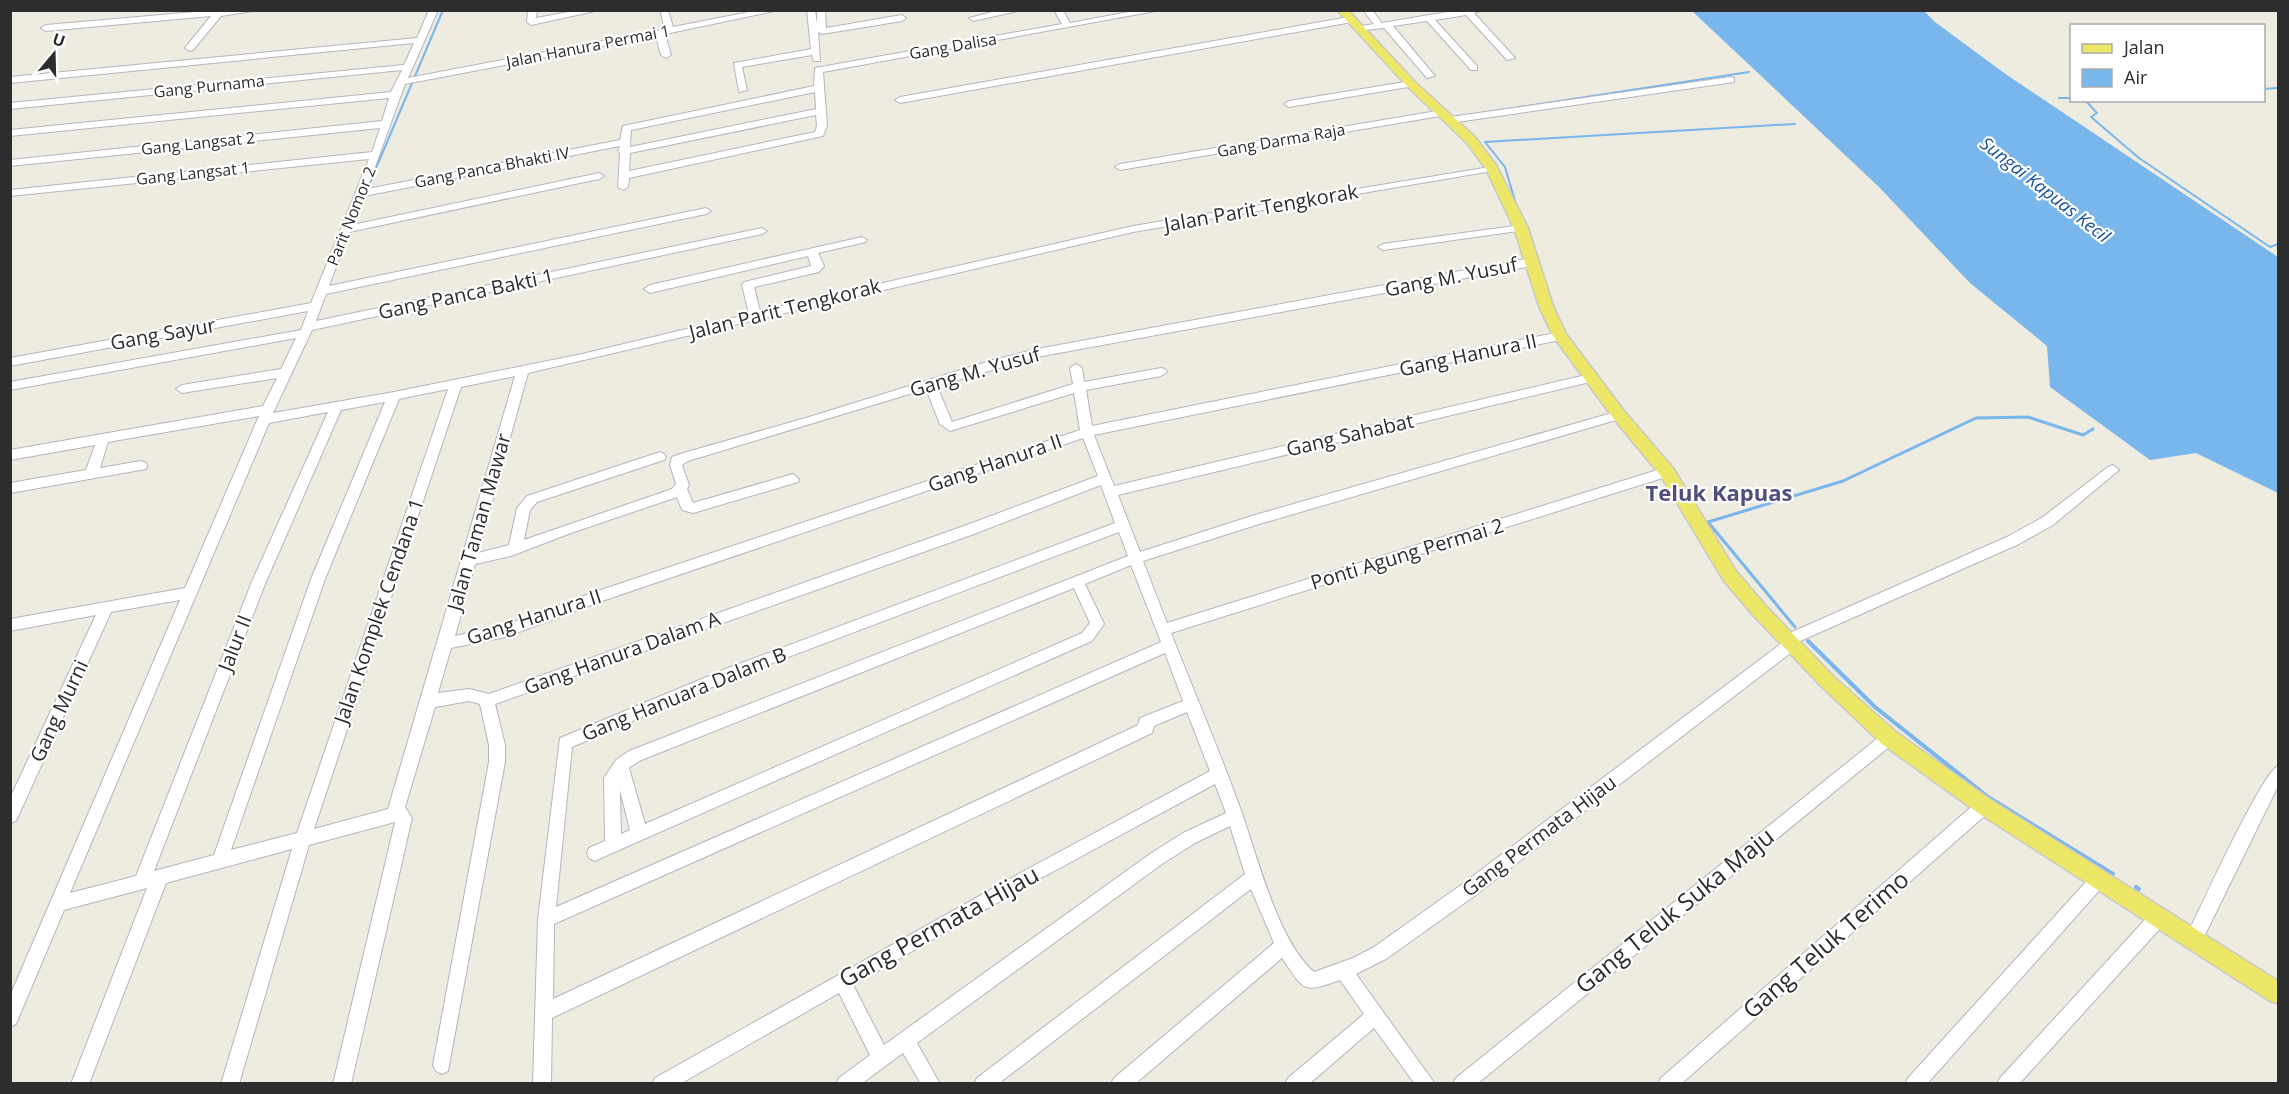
<svg xmlns="http://www.w3.org/2000/svg" width="2289" height="1094" viewBox="0 0 2289 1094" font-family="'Open Sans',sans-serif">
<style>
.water{fill:#78b6eb}
.lines{fill:none;stroke-linecap:round;stroke-linejoin:round}
.stream-far2{stroke:#78b6eb;stroke-width:2}
.stream-far1{stroke:#78b6eb;stroke-width:3}
.stream{stroke:#78b6eb;stroke-width:4}
.minor-casing{stroke:#b4b4c0;stroke-width:2}
.major-casing{stroke:#c8c8c8;stroke-width:3}
.minor{fill:#fff;fill-rule:evenodd}
.major{fill:#ece767;fill-rule:evenodd}
.labels{text-anchor:middle;stroke-width:4.5;stroke-linejoin:round;paint-order:stroke}
.far-street-label{font-size:16px;fill:#2d2d2d;stroke:#fff}
.far-water-label{font-size:18px;font-style:italic;fill:#13529c;stroke:#fff}
.street-label{font-size:20px;fill:#2d2d2d;stroke:#fff}
.quarter-label{font-size:22px;font-weight:bold;fill:#4f4e7d;stroke:#fff}
.near-street-label{font-size:24px;fill:#2d2d2d;stroke:#fff}
</style>
<rect width="100%" height="100%" fill="#eeebe1"/>
<polygon class="water" points="1692,11 1924,11 1935,22 2004,73 2278,257 2278,493 2196,453 2150,460 2050,387 2047,346 1970,283 1879,187"/>
<g class="lines">
<g class="stream-far2">
<polyline points="2264,89 2277,88"/>
<polyline points="2059,98 2072,98"/>
<polyline points="2085,100 2097,113 2091,117 2139,158 2270,247 2278,244"/>
<polyline points="1481,113 1749,72"/>
<polyline points="1515,201 1505,167 1485,142 1795,124"/>
<polyline points="351,227 443,10"/>
</g>
<polyline class="stream-far1" points="1795,627 1708,522 1843,481 1976,418 2028,417 2083,435 2093,429"/>
<g class="stream">
<polyline points="1808,641 1875,707 1988,797 2113,874"/>
<polyline points="2136,887 2139,889"/>
</g>
<g class="minor-casing">
<g id="minor">
<polygon points="218,10 259,10 221,16 193,50 190,51 185,48 211,16 46,31 41,28 46,25"/>
<path d="M429,10H438L408,78L665,29L660,10H668L673,27L759,10H779L665,34L671,55L666,58L661,55L656,36L405,84L367,189L620,140L623,126L814,86L815,68L1062,24L1054,10H1063L1070,23L1139,10H1161L823,72L827,126L823,136L629,178L628,187L623,190L618,187L620,153L618,151L620,146L364,196L352,225L599,173L604,176L599,179L349,232L329,286L706,208L711,211L706,214L326,294L316,321L762,228L767,231L762,234L312,330L273,413L394,392L582,354L749,314L742,285L744,282L811,266L808,256L650,293L644,289L650,285L862,237L867,240L866,242L818,253L824,266L819,272L754,287L760,311L1133,226L1496,166V170L1492,171L1133,232L528,373L478,553L509,545L517,508L527,496L660,452L664,454L666,457L664,460L537,502L530,510L524,540L672,489L676,484L670,465L672,457L680,454L809,417L993,360L1037,349L1531,258L1535,260V264L1531,266L1037,357L937,386L952,422L1073,384L1070,368L1076,364L1082,368L1084,382L1161,368L1165,369L1167,372L1161,376L1086,390L1092,426L1560,332L1566,336L1560,340L1094,435L1114,486L1590,374L1596,378L1590,382L1118,495L1140,552L1255,515L1619,411L1625,415L1623,418L1256,525L1143,561L1167,623L1667,467L1672,469L1673,472L1672,475L1171,633C1195,694 1221,754 1243,816C1258,860 1279,942 1314,972L1353,958L1374,947L1461,885L1782,643L1781,640L1783,636L2009,536L2043,517L2108,467L2113,465L2119,470L2053,525L2019,544L1798,642L1797,648L1473,897L1386,959L1356,974L1435,1084H1415L1374,1028L1309,1084H1285L1288,1078L1364,1014L1340,980C1302,994 1304,990 1282,958L1135,1084H1111L1114,1078L1274,943L1251,889L998,1084H974L977,1078L1245,874L1230,826L1195,843L1162,864L917,1043L940,1084H921L903,1053L861,1084H836L839,1078L870,1055L839,993L680,1084H652L655,1078L1022,872L1210,771L1187,712L1154,726L1152,733L552,1018L551,1084H533L538,919L560,738L728,668L1115,523L1101,485L974,534L495,704L505,745V762L448,1071L442,1074L436,1071L433,1065L489,762V745L480,704L469,701L435,707L405,807L412,818L351,1084H333L395,822L309,845L239,1084H221L292,849L166,883L89,1084H71L147,888L64,910L16,1024L10,1027V996L180,600L111,612L16,821L10,823V798L96,615L10,631V619L185,588L259,416L108,442L100,468L141,461L146,463L147,466L146,469L10,493V483L86,470L95,445L10,460V450L263,406L277,378L182,393L176,389L182,385L281,369L296,338L10,390V382L301,330L308,311L10,366V358L311,303L369,159L10,196V190L372,152L380,128L10,166V160L382,121L389,98L10,136V130L391,92L402,70L10,109V103L404,65L414,43L10,83V77L417,38ZM815,92L816,109L630,147L631,130ZM816,115L817,126L815,132L629,171L630,153ZM515,376L388,809L314,829L461,387ZM448,389L297,833L231,850L325,579L399,399ZM926,389L940,424L950,431L1074,393L1080,430L592,593L505,625L455,636L475,564L511,556L571,533L677,497L682,510L693,513L798,482L799,479L793,474L693,503L687,489L689,485L682,465L688,461ZM385,402L311,579L214,855L154,871L265,584L341,410ZM328,412L251,584L136,876L70,893L269,423ZM1083,438L1098,476L964,526L489,694L469,689L438,693L451,648L506,637L602,601ZM1119,532L1128,556L629,751L616,760L604,778L605,841L589,848L587,853L589,858L595,861L601,858L1092,641L1104,624L1085,584L1131,565L1161,642L556,907L572,747L738,676ZM1074,588L1090,623L1082,633L645,824L629,768L639,761ZM1165,653L1183,701L1140,718L1138,725L553,999L554,924ZM1215,784L1226,813L1183,833L1150,854L884,1045L853,985L1034,882ZM620,790L630,830L621,834Z"/>
<polygon points="528,10 537,10 536,18 579,10 600,10 531,25 527,22"/>
<polygon points="807,10 815,10 817,24 817,10 825,10 826,28 902,15 906,18 902,21 822,34 818,32 820,61 814,61 812,55 742,67 747,90 739,92 734,63 811,49"/>
<polygon points="1000,10 1022,10 973,21 969,18"/>
<polygon points="1363,10 1372,10 1382,23 1459,10 1483,10 1474,13 1515,58 1507,60 1466,15 1435,20 1477,66 1477,70 1471,70 1427,21 1393,26 1435,76 1427,78 1384,28 1356,31 1356,27 1374,24"/>
<polygon points="1349,17 1353,20 1352,22 900,103 895,100 900,97"/>
<polygon points="1731,77 1734,78 1734,82 1450,123 1445,120 1450,117"/>
<polygon points="1411,81 1414,82 1414,86 1289,107 1284,104 1289,101"/>
<polygon points="1443,110 1446,111 1446,115 1120,170 1115,167 1120,164"/>
<polygon points="1521,225 1526,228 1525,230 1383,250 1378,247 1383,244"/>
<polygon points="1889,731 1894,733 1897,738 1894,743 1477,1084 1453,1084 1456,1078 1884,733"/>
<path d="M2278,766V786L2200,945L2194,947L2188,945L2186,939L2188,933C2200,909 2262,772 2278,766Z"/>
<polygon points="1984,799 1990,801 1992,806 1990,811 1681,1084 1658,1084 1661,1078 1978,801"/>
<polygon points="2099,871 2105,874 2107,879 2105,884 1927,1084 1905,1084 1908,1078 2093,874"/>
<polygon points="2159,909 2165,911 2167,917 2165,923 2019,1084 1997,1084 2000,1078 2153,911"/>
</g>
</g>
<g class="major-casing">
<polygon id="major" points="1337,10 1348,10 1415,82 1475,137 1496,165 1528,228 1553,306 1566,334 1624,411 1673,468 1736,571 1765,605 1834,677 1896,732 1991,800 2278,981 2278,1003 2270,1001 1977,812 1882,744 1822,687 1753,615 1724,581 1661,476 1614,419 1553,336 1539,306 1514,228 1486,169 1467,143 1407,86"/>
</g>
<use href="#minor" class="minor"/>
<use href="#major" class="major"/>
</g>
<g class="labels">
<g class="far-street-label">
<text transform="translate(588 46) rotate(-11)" y="6">Jalan Hanura Permai 1</text>
<text transform="translate(953 46) rotate(-10)" y="6">Gang Dalisa</text>
<text transform="translate(209 86) rotate(-6)" y="6">Gang Purnama</text>
<text transform="translate(1281 140) rotate(-10)" y="6">Gang Darma Raja</text>
<text transform="translate(198 143) rotate(-6)" y="6">Gang Langsat 2</text>
<text transform="translate(492 167) rotate(-11)" y="6">Gang Panca Bhakti IV</text>
<text transform="translate(193 173) rotate(-6)" y="6">Gang Langsat 1</text>
<text transform="translate(351 216) rotate(-68)" y="6">Parit Nomor 2</text>
</g>
<g class="far-water-label">
<text transform="translate(2045 190) rotate(38)" y="6">Sungai Kapuas Kecil</text>
</g>
<g class="street-label">
<text transform="translate(1261 208) rotate(-10)" y="7">Jalan Parit Tengkorak</text>
<text transform="translate(1451 277) rotate(-11)" y="7">Gang M. Yusuf</text>
<text transform="translate(466 294) rotate(-12)" y="7">Gang Panca Bakti 1</text>
<text transform="translate(785 309) rotate(-14)" y="7">Jalan Parit Tengkorak</text>
<text transform="translate(163 334) rotate(-10)" y="7">Gang Sayur</text>
<text transform="translate(1468 355) rotate(-12)" y="7">Gang Hanura II</text>
<text transform="translate(975 372) rotate(-16)" y="7">Gang M. Yusuf</text>
<text transform="translate(1350 435) rotate(-13)" y="7">Gang Sahabat</text>
<text transform="translate(995 463) rotate(-19)" y="7">Gang Hanura II</text>
<text transform="translate(479 522) rotate(-74)" y="7">Jalan Taman Mawar</text>
<text transform="translate(1407 554) rotate(-17)" y="7">Ponti Agung Permai 2</text>
<text transform="translate(379 611) rotate(-71)" y="7">Jalan Komplek Cendana 1</text>
<text transform="translate(534 617) rotate(-18)" y="7">Gang Hanura II</text>
<text transform="translate(235 643) rotate(-69)" y="7">Jalur II</text>
<text transform="translate(622 653) rotate(-20)" y="7">Gang Hanura Dalam A</text>
<text transform="translate(684 694) rotate(-22)" y="7">Gang Hanuara Dalam B</text>
<text transform="translate(59 711) rotate(-65)" y="7">Gang Murni</text>
<text transform="translate(1539 836) rotate(-37)" y="7">Gang Permata Hijau</text>
</g>
<g class="quarter-label">
<text x="1719" y="501">Teluk Kapuas</text>
</g>
<g class="near-street-label">
<text transform="translate(1675 911) rotate(-39)" y="8">Gang Teluk Suka Maju</text>
<text transform="translate(939 927) rotate(-29)" y="8">Gang Permata Hijau</text>
<text transform="translate(1826 945) rotate(-41)" y="8">Gang Teluk Terimo</text>
</g>
</g>
<rect width="2289" height="1094" fill="none" stroke="#2d2d2d" stroke-width="24"/>
<rect x="2070" y="24" width="195" height="78" fill="#ffffff" stroke="#ababab" stroke-width="1.5"/>
<rect x="2082" y="44" width="30" height="9" fill="#ece767" stroke="#ababab" stroke-width="1.5"/>
<text x="2124" y="54" font-size="18" fill="#2d2d2d">Jalan</text>
<rect x="2082" y="69" width="30" height="18" fill="#78b6eb" stroke="#ababab" stroke-width="1.5"/>
<text x="2124" y="84" font-size="18" fill="#2d2d2d">Air</text>
<g transform="translate(54 54) rotate(19)" stroke="#ffffff" stroke-width="4.5" paint-order="stroke">
<path d="M0-4.5L10 22L0 15L-10 22Z" fill="#2d2d2d"/>
<text y="-9" font-size="16" font-weight="bold" text-anchor="middle" fill="#2d2d2d">U</text>
</g>
</svg>
